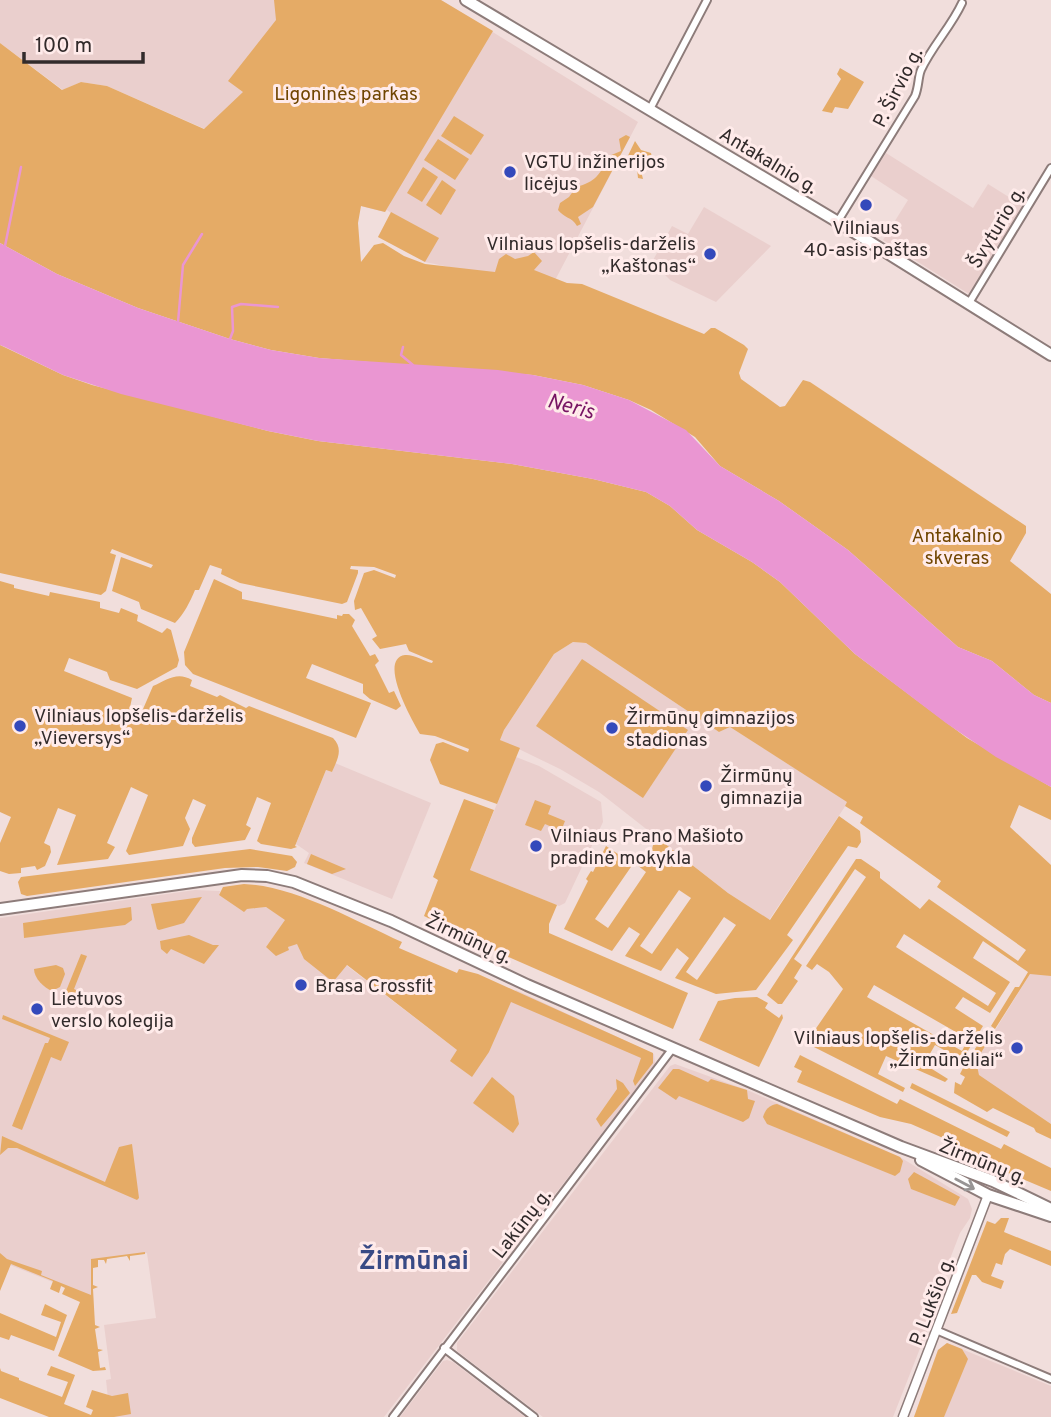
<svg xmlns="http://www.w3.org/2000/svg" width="1051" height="1417" viewBox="0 0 1051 1417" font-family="Overpass,sans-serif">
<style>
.built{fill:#eacfcd}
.green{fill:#e5ab66;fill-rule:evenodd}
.water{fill:#ea96d2}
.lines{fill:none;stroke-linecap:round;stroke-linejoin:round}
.stream{stroke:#ea96d2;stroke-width:2.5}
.minor-casing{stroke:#8d7c7a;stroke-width:10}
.tertiary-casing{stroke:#8d7c7a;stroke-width:11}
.primary-casing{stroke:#8d7c7a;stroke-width:14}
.minor{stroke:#fff;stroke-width:6}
.tertiary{stroke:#fff;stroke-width:8}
.primary{stroke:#fff;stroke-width:10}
.oneway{stroke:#989595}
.poi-dot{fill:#3449bb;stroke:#ffebea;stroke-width:2.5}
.labels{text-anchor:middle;stroke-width:6;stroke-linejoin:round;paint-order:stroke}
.street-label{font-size:19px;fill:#322b2b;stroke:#ffebea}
.park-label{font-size:19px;fill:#704500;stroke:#ffebea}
.poi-label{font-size:19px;fill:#322b2b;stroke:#ffebea;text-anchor:start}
.water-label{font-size:21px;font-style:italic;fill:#771463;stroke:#ffebea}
.district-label{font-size:26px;font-weight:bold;fill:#394a85;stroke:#ffebea}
</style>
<rect width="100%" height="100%" fill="#f1dedc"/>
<g class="built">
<polygon points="0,0 441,0 638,122 551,288 425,262 378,237 391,213 387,210 385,212 361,206 205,129 107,86 81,82 63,90 0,43"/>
<polygon points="886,153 973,208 988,184 1023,206 969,294 883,240 908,200 871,176"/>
<polygon points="704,207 771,246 716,302 670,280 652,262 672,226 688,234"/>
<polygon points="573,642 586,643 719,732 730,727 848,802 769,920 728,893 599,792 560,769 500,740 504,730 554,654"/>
<polygon points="516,757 539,766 601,802 603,822 565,903 559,906 470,870"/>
<polygon points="335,763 431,803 392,899 304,863 309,853 296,844 326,770 332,772"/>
<polygon points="195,890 220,891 219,895 247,909 266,907 286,920 266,947 289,950 288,947 297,943 346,965 457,1050 516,990 654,1054 655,1064 384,1417 110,1417 106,1380 111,1379 104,1325 156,1318 147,1253 91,1261 93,1298 0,1261 0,918"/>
<polygon points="1035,973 1051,976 1051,1124 979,1076 976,1061 1030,974"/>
<polygon points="675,1064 747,1090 900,1157 968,1199 972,1209 970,1218 960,1233 943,1277 941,1295 893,1417 543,1417 457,1351 457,1343 670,1066"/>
<polygon points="947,1343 1051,1386 1051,1417 914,1417 938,1350"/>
<polygon points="447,1360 453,1362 525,1417 400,1417 443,1361"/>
</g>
<g class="green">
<polygon points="274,0 441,0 493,31 385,212 361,206 358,223 361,262 374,245 383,243 404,256 425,264 495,272 499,259 506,254 515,259 528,256 534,252 542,261 534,270 567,283 582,284 704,334 711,328 715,328 744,345 748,349 739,373 741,379 780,407 785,406 803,380 810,382 1026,526 1026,533 1010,561 1051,594 1051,703 1034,695 992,661 958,647 848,550 779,501 720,466 695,437 651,410 629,400 583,385 533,375 319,358 271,350 230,339 138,308 57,274 0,243 0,43 62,90 81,82 107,86 204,129 243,92 228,81 276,20"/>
<polygon points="840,68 864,82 848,109 835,107 832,113 822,111 841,79 837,74"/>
<polygon points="454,116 484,135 471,155 441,136"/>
<path d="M626,135L630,137L593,207L578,217L581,224L577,226C572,217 564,218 558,210L560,203L569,197L576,187C596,182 600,174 609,156L621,151L619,139Z"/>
<polygon points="438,139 469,159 455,180 424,160"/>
<polygon points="635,141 641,150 651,153 652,158 640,167 643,179 638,178 637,169 624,164"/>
<polygon points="423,167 438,177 422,202 407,193"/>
<polygon points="442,180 456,190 441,215 426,205"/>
<polygon points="391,212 439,238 425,262 378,237"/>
<path d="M0,345L63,375L92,385L268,431L318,441L512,464L593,479L646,492L670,506L697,530L752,562L780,582L855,654L967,738L1051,787V820L1019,805L1010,827L1051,865V976L1030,974L995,1029L991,1026L1015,987H1019L1028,972L983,941L973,958L1010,982L990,1013L963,997L955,1008L983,1026L966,1054L960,1059L935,1045L924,1064L948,1079L945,1082L886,1056L878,1074L905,1088L903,1092L806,1043L843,989L829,972L817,964L812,970L806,966L866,877L855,869L794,959L802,965L794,978L798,981L782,1004H778L767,995L856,859H861L880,872V878L920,909L929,899L1018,961L1026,950L937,887L941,881L860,823L863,817L845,806L847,802L730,727L719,732L586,643L573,642L554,654L504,730L500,740L520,748L497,804L440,784L430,760L436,744L443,742L468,752L469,749L435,736L420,734C413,722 377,659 405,655C413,654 424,661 432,663L433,661L409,651L406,644L380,649L372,639L377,636L361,608L355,610L354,601L364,573L374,570L395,578L396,575L374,567L351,566L350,569L358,570V573L347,602L342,604L240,583L221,574L222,569L210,565L199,590H195C190,602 184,614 175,623L141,609L139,602L112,591L121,557L151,568L153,565L112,549L110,553L116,555L106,591L101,595L0,573ZM904,934L996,993L988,1006L896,947ZM874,985L968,1039L962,1051L867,997Z"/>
<polygon points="214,579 242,592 242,599 337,619 337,615 342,616 343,614 349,614 355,620 352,626 370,656 375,654 379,661 375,665 389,693 394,691 401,706 396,710 370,699 363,693 363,684 312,664 306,678 371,703 356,738 193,674 185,665 184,652"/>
<path d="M0,581L14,585V588L49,596L50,592L100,602V608L119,613L121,608L138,615L137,621L162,633L167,628L171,630L179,660L177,667L137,689L110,680L107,672L69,658L64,671L132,698L129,712L140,716L153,686C167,680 177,671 192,680L190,686L217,697L220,695L246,708L249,706L333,738C344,749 337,760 332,772L326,770L295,846L297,847L291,849L261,844L257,841L271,803L257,797L246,825L251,828L245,840L195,847L192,843V838L206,805L193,799L185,818L190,829L183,846L129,855L126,851L148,795L131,787L107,843L115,847L108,859L57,865L76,815L58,808L44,843L50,846L51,852L45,866L37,870L35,866L21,868V873L9,874L0,871V843L11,817L0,812Z"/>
<polygon points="582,659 688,730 643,798 536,726"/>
<polygon points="464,799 494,810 470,870 557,905 549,924 549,933 688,993 673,1029 506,956 424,916 438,880 433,877"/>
<polygon points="535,800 551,806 548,814 565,821 561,831 545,824 541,831 525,825"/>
<path d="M839,816L860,831L861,842L857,848L848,846L787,935L793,940L756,990L716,994L675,978L689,958L677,948L661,971L625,956L640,934L629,927L612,951L564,929L588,881L586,879L591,871L593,872L606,846L633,864L595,919L608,928L646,872L637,865L641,859L645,861L649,856L645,853L651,854L655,836L728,893L770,920ZM679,890L691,898L652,954L640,946ZM724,917L736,925L697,980L686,972Z"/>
<polygon points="250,849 292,856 297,862 295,867 287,871 258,867 225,868 27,896 21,894 18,882 21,877"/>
<polygon points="311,854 346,869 332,874 307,864"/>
<path d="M244,884C295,886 355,921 402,942L399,948L457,973L459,969L478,974L653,1053V1063L635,1086L633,1081L641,1058L511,1002L489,1052L472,1077L450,1061L457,1050L347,965L333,982L304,959L297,944L288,947L289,950L276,956L266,947L285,920L266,907L247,909L244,912L219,895L223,887Z"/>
<polygon points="202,897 184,923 159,930 157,929 151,904"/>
<polygon points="131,907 132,920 125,925 24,938 23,923"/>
<polygon points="189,935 213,945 219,945 204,964 171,949 167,954 161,949 160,941"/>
<polygon points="81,954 87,956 74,989 84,994 79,1007 69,1001 66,991"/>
<path d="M56,965L63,968L65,974L60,987L52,991C44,988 34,978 34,969Z"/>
<polygon points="757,997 768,1003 765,1008 779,1018 782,1014 783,1018 759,1067 699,1040 718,1001 735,998"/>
<polygon points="3,1015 69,1042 61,1061 51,1057 22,1130 12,1126 45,1043 48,1043 50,1038 2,1019"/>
<polygon points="987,1032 992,1035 976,1061 979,1075 1051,1124 1051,1139 1036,1132 1034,1128 993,1108 987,1112 954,1093 955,1082 961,1085 965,1077 960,1074 964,1066 969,1068 976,1056 972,1053"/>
<polygon points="800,1055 897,1104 900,1099 1001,1149 1004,1144 1051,1168 1051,1191 984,1163 943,1138 911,1124 880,1117 797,1082 802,1071 794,1067"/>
<polygon points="673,1069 679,1069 708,1082 711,1079 747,1090 748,1099 755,1101 749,1118 743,1122 679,1096 676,1100 658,1088"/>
<polygon points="492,1077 514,1096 519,1124 513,1133 473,1103"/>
<polygon points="616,1079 623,1083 630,1093 601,1127 596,1119 617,1089"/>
<polygon points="912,1083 1010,1132 1007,1137 910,1088"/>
<path d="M777,1104L900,1157L903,1161L900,1172L895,1176L767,1124L763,1117C765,1110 769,1105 777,1104Z"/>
<polygon points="2,1136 105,1182 119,1147 132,1144 139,1198 137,1200 17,1148 8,1148 0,1155"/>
<polygon points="914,1172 960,1197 955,1206 911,1189 908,1179"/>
<polygon points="1001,1218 1009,1218 1004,1232 1051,1251 1051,1266 1010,1249 1005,1254 1002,1265 996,1263 991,1276 1004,1281 1001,1289 982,1282 976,1275 972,1275 957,1313 951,1314 987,1221 995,1224"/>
<polygon points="145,1252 145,1254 130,1256 130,1261 127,1256 107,1259 106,1264 104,1260 98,1260 98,1267 93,1268 93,1285 98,1287 93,1289 95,1325 100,1327 95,1329 98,1349 103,1350 98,1352 100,1368 105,1367 106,1370 93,1371 58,1356 80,1302 62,1294 65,1288 61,1286 59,1293 50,1289 53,1281 11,1264 0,1291 0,1253 7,1259 42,1271 41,1275 91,1295 91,1259"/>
<polygon points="45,1304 67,1315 54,1351 11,1335 9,1340 0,1337 0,1313 56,1337 61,1322 41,1315"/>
<polygon points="947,1343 962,1349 968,1359 944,1417 914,1417 938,1350"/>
<polygon points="51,1366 75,1375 64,1404 91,1415 93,1410 86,1407 92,1390 112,1396 128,1393 131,1414 114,1417 49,1417 0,1398 0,1368 1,1371 19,1378 19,1380 62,1397 68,1382 47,1375"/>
</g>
<polygon class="water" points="0,243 57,274 138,308 230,339 271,350 319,358 498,370 533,375 583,385 629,400 686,430 720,466 779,501 848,550 958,647 992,661 1034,695 1051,703 1051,787 996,757 946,723 855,654 780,582 752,562 697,530 670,506 646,492 593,479 512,464 318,441 268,431 121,394 63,375 5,347 0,345"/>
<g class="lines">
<g class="stream">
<polyline points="5,246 21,167"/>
<polyline points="178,322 183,265 202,234"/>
<polyline points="230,339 233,331 232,307 241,304 278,307"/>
<polyline points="403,347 401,355 413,365"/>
</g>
<g class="minor-casing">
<g id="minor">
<polyline points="650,109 707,0"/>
<path d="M838,221L915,96C919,86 918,77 921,70C932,46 951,27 962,3"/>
<polyline points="969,303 1051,168"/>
<polyline points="936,1330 1051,1379"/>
<polyline points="444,1348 534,1417"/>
<polyline points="393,1417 673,1048"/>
</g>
</g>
<g class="tertiary-casing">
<polyline id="tertiary" points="903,1417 988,1195"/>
</g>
<g class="primary-casing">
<g id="primary">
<polyline points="466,0 833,219 1051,355"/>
<polyline points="0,909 242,875 267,876 294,882 391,921 527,985 901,1147 993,1181 1051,1209"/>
<polyline points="921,1160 988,1195 1051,1216"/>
</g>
</g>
<use href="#minor" class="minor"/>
<use href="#tertiary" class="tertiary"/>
<use href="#primary" class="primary"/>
</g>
<defs><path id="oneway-shaft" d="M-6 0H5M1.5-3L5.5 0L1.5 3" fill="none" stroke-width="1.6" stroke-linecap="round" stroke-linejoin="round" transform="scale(1.75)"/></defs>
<use class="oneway" href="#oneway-shaft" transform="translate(965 1184) rotate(28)"/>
<g class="poi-dot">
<circle cx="510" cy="172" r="7"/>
<circle cx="866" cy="205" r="7"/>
<circle cx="710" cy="254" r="7"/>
<circle cx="20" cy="726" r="7"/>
<circle cx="612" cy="728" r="7"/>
<circle cx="706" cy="786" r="7"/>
<circle cx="536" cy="846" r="7"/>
<circle cx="301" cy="985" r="7"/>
<circle cx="37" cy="1009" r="7"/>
<circle cx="1017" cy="1048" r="7"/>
</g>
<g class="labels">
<g class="street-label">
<text transform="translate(897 87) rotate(-63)" y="7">P. Širvio g.</text>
<text transform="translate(769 160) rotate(31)" y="7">Antakalnio g.</text>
<text transform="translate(996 227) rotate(-59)" y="7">Švyturio g.</text>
<text transform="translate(469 938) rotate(25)" y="7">Žirmūnų g.</text>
<text transform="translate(983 1161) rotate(22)" y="7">Žirmūnų g.</text>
<text transform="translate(521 1223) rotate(-52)" y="7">Lakūnų g.</text>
<text transform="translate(931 1301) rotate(-69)" y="7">P. Lukšio g.</text>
</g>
<g class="park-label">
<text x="346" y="100">Ligoninės parkas</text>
<text x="957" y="542">Antakalnio<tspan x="957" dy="22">skveras</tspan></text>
</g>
<g class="poi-label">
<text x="524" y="168">VGTU inžinerijos<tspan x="524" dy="22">licėjus</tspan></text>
<text x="866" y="234" text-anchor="middle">Vilniaus<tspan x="866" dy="22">40-asis paštas</tspan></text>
<text x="696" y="250" text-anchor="end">Vilniaus lopšelis-darželis<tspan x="696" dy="22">„Kaštonas“</tspan></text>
<text x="34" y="722">Vilniaus lopšelis-darželis<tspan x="34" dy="22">„Vieversys“</tspan></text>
<text x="626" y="724">Žirmūnų gimnazijos<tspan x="626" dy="22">stadionas</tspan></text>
<text x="720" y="782">Žirmūnų<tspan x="720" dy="22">gimnazija</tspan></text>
<text x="550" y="842">Vilniaus Prano Mašioto<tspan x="550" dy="22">pradinė mokykla</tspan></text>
<text x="315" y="992">Brasa Crossfit</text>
<text x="51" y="1005">Lietuvos<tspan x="51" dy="22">verslo kolegija</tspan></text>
<text x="1003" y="1044" text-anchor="end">Vilniaus lopšelis-darželis<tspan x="1003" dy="22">„Žirmūnėliai“</tspan></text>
</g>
<g class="water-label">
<text transform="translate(571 406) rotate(15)" y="7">Neris</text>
</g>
<g class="district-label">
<text x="414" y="1269">Žirmūnai</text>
</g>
</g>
<path d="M24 52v10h119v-10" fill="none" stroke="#322b2b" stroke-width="3.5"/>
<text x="35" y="52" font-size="21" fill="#322b2b" stroke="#ffebea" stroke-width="5" paint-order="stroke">100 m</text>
</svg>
